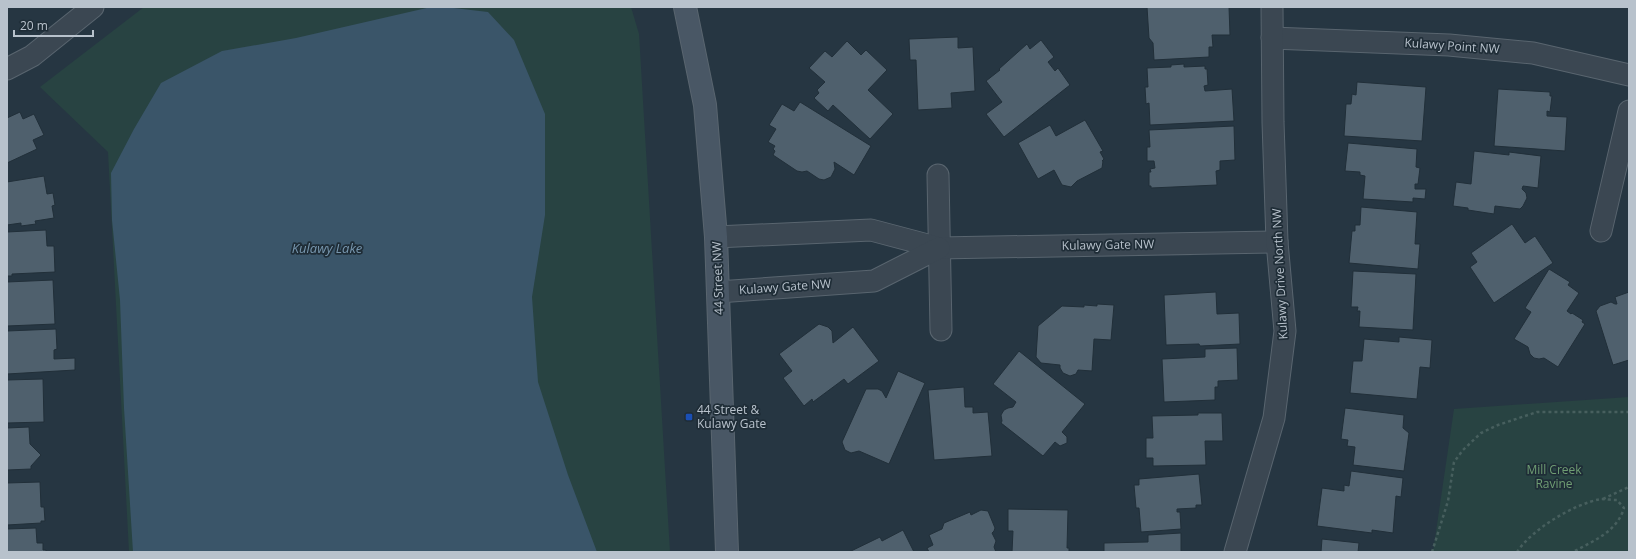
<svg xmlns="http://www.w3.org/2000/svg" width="1636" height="559" viewBox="0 0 1636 559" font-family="'Open Sans',sans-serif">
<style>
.green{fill:#284342}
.water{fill:#3a5569}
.building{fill:#4f606d;stroke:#212f39}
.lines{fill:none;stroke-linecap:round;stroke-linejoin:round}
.street-casing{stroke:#59656f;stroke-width:23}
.secondary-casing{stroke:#59656f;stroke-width:24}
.path{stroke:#475f5e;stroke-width:2.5;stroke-dasharray:3 3;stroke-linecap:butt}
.street{stroke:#3b4752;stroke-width:21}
.secondary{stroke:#495765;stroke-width:22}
.transit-dot{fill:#1a4fb4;stroke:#1f2d37;stroke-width:1.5}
.labels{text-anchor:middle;stroke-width:3.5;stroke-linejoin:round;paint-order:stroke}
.street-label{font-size:12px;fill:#b8c2cc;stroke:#1f2d37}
.poi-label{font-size:12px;fill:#b8c2cc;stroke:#1f2d37;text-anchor:start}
.park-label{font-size:12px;fill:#6f9d73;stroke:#1f2d37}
.water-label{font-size:13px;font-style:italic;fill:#7897af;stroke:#1f2d37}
</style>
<rect width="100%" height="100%" fill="#263642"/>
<g class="green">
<polygon points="144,7 631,7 639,34 670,552 129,552 108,152 40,87"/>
<polygon points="1629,397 1629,552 1433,552 1454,409"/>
</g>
<polygon class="water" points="431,7 445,7 488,12 514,40 545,114 545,215 532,297 538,382 568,475 597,552 133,552 124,408 120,300 112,220 111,173 134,129 161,83 222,51 296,38"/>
<g class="building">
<polygon points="1147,7 1229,7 1230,35 1212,35 1213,47 1209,47 1209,57 1154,60 1153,43 1149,38"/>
<polygon points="958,37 958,48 973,47 975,91 951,93 952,108 918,110 916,60 910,60 909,39"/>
<polygon points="1041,40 1054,57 1048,62 1055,71 1058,68 1070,85 1004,137 986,114 1002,102 986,81 1000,70 999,69 1027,44 1030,49"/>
<polygon points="847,41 861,55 866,50 887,70 868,90 893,114 870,139 833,105 828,111 814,98 819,93 817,90 825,82 809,68 825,51 832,57"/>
<polygon points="1184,64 1184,67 1205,66 1205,69 1207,69 1208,85 1204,86 1205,91 1232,89 1234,121 1150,125 1149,103 1146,104 1145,87 1148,87 1147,68 1171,67 1171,65"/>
<polygon points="1357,82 1426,87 1422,141 1344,136 1346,104 1351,104 1352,94 1356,95"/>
<polygon points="1498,89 1550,92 1550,96 1552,96 1550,112 1547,111 1547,116 1567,117 1565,151 1494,146"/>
<polygon points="800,102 871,146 854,175 834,162 835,169 831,177 824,180 819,179 807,171 802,172 797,171 773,155 775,151 773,149 775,146 768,142 776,129 769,125 782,104 794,111"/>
<polygon points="20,112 23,119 34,114 44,135 33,140 37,149 7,163 7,118"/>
<polygon points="1085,120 1103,151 1100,152 1104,159 1102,161 1103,161 1102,168 1077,181 1071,187 1062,185 1054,170 1038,179 1018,143 1050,125 1056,136"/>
<polygon points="1234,126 1235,160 1220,161 1220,170 1216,171 1217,185 1151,188 1151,186 1149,186 1149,172 1151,172 1150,169 1155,168 1154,161 1147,161 1147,147 1150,147 1149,130"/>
<polygon points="1348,143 1417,149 1416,167 1420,168 1418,184 1415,184 1415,189 1426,189 1425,199 1413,198 1413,202 1363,199 1365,176 1360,175 1360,172 1345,171"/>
<polygon points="1474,151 1509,155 1509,152 1541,156 1538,188 1523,186 1522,189 1526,193 1527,198 1523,206 1520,209 1495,206 1494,214 1468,210 1468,208 1453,206 1456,182 1471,184"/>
<polygon points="44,176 47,194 53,193 55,205 52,206 54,218 35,221 36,224 21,226 21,223 7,225 7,182"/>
<polygon points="1361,207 1417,212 1415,244 1420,244 1418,269 1349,263 1352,231 1355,231 1355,225 1360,225"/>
<polygon points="1512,224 1525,243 1535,236 1553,263 1494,303 1470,267 1477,262 1471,253"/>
<polygon points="46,230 47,246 54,246 55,272 12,274 12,276 7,276 7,232"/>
<polygon points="1549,269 1570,282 1568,285 1579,293 1567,311 1571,314 1572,313 1583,320 1582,322 1585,324 1558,367 1544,358 1539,359 1534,358 1530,354 1528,347 1514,339 1531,312 1525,308"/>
<polygon points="1353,271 1416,274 1413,330 1359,327 1360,311 1357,311 1358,307 1351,307"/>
<polygon points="53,280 55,324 7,326 7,282"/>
<polygon points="1216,292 1217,314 1239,313 1240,344 1200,346 1199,344 1166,345 1164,295"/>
<polygon points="1629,292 1629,360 1613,365 1596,311 1600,306 1611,302 1615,304 1617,304 1615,297"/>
<polygon points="1097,304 1114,305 1111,340 1094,339 1092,371 1078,370 1076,374 1070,376 1063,373 1060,368 1060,365 1041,363 1036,357 1038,326 1062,306 1084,307 1084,305 1097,306"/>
<polygon points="819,324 828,327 832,331 833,343 853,327 879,361 848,384 844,379 813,402 812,399 804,406 783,378 792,371 779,354"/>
<polygon points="56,329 57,349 54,350 54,359 75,358 75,370 7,374 7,331"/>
<polygon points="1399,337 1432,340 1430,368 1420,367 1417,399 1350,393 1353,361 1362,361 1364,339 1399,342"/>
<polygon points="1237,348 1238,380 1218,381 1218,387 1215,387 1215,400 1164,402 1162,359 1205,357 1205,349"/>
<polygon points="1019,351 1085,404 1062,432 1067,437 1067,443 1060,446 1055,442 1043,456 1001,423 1002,421 1001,415 1004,410 1008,408 1013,407 1016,402 993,384"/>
<polygon points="898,371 925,383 889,464 859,451 851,453 845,450 842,442 866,389 878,389 882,391 886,398"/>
<polygon points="43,379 44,422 7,423 7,380"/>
<polygon points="964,387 965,407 973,407 973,413 988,412 992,456 934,460 928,390"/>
<polygon points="1345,408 1404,415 1403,428 1409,433 1404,471 1353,465 1355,447 1347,446 1348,440 1341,439"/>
<polygon points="1198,413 1222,413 1223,441 1205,441 1206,465 1153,466 1153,458 1146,458 1146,438 1153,438 1152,416 1198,415"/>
<polygon points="29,427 30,444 41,455 31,466 31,469 7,470 7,428"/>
<polygon points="1351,471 1403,478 1401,497 1396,496 1393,533 1372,530 1372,533 1317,526 1322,488 1344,491 1344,485 1349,486"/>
<polygon points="1199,474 1202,505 1196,505 1196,508 1177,509 1177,512 1180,512 1181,529 1141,532 1139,508 1136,508 1134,485 1139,485 1139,479"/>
<polygon points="40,482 41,507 44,507 45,521 41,521 41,523 7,525 7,483"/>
<polygon points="1008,509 1068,510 1067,548 1069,548 1069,552 1012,552 1013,531 1008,531"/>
<polygon points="981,510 988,511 995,528 994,531 992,533 996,541 994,547 996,552 929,552 927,548 933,545 929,535 942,529 944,523 970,512 971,515"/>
<polygon points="36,528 37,543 43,543 43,550 46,550 46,552 7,552 7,529"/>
<polygon points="903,530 914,552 849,552 880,537 882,541"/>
<polygon points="1181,533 1181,552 1104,552 1104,543 1148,542 1148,535"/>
<polygon points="1322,539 1359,543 1358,552 1321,552"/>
</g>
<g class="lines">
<g class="street-casing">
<g id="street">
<polyline points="1272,38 1449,45 1533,53 1629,75"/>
<polyline points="7,69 32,56 93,7"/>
<polyline points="938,175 941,330"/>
<polyline points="1601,231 1629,111"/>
<polyline points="716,237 871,230 939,248 1277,242"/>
<polyline points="718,292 874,281 939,248"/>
<polyline points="1235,552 1274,418 1285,331 1277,242 1273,122 1272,7"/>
</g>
</g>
<g class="secondary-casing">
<polyline id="secondary" points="685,7 705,105 716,237 727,552"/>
</g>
<g class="path">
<polyline points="1603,499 1629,487"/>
<polyline points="1432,552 1448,501 1454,462 1463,450 1481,433 1498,425 1537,412 1629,412"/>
<path d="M1517,552C1532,529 1574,504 1601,499C1606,499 1612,500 1617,500L1624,508C1617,532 1593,541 1573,552"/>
</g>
<use href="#street" class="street"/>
<use href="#secondary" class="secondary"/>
</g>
<rect class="transit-dot" x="685" y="413" width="8" height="8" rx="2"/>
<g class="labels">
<g class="street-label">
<text transform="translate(1452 46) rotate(4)" y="4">Kulawy Point NW</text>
<text transform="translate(1108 245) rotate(-1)" y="4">Kulawy Gate NW</text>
<text transform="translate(1280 274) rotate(-93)" y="4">Kulawy Drive North NW</text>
<text transform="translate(718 278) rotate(-92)" y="4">44 Street NW</text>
<text transform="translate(785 287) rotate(-4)" y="4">Kulawy Gate NW</text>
</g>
<g class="poi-label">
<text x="697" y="414">44 Street &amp;<tspan x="697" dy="14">Kulawy Gate</tspan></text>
</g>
<g class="park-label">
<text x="1554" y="474">Mill Creek<tspan x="1554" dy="14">Ravine</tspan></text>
</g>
<g class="water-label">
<text x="327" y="253">Kulawy Lake</text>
</g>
</g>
<rect width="1636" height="559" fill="none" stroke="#b8c2cc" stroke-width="16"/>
<path d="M14 30v6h79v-6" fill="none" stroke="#b8c2cc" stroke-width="2"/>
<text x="20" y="30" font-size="12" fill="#b8c2cc" stroke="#1f2d37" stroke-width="3" paint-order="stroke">20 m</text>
</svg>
